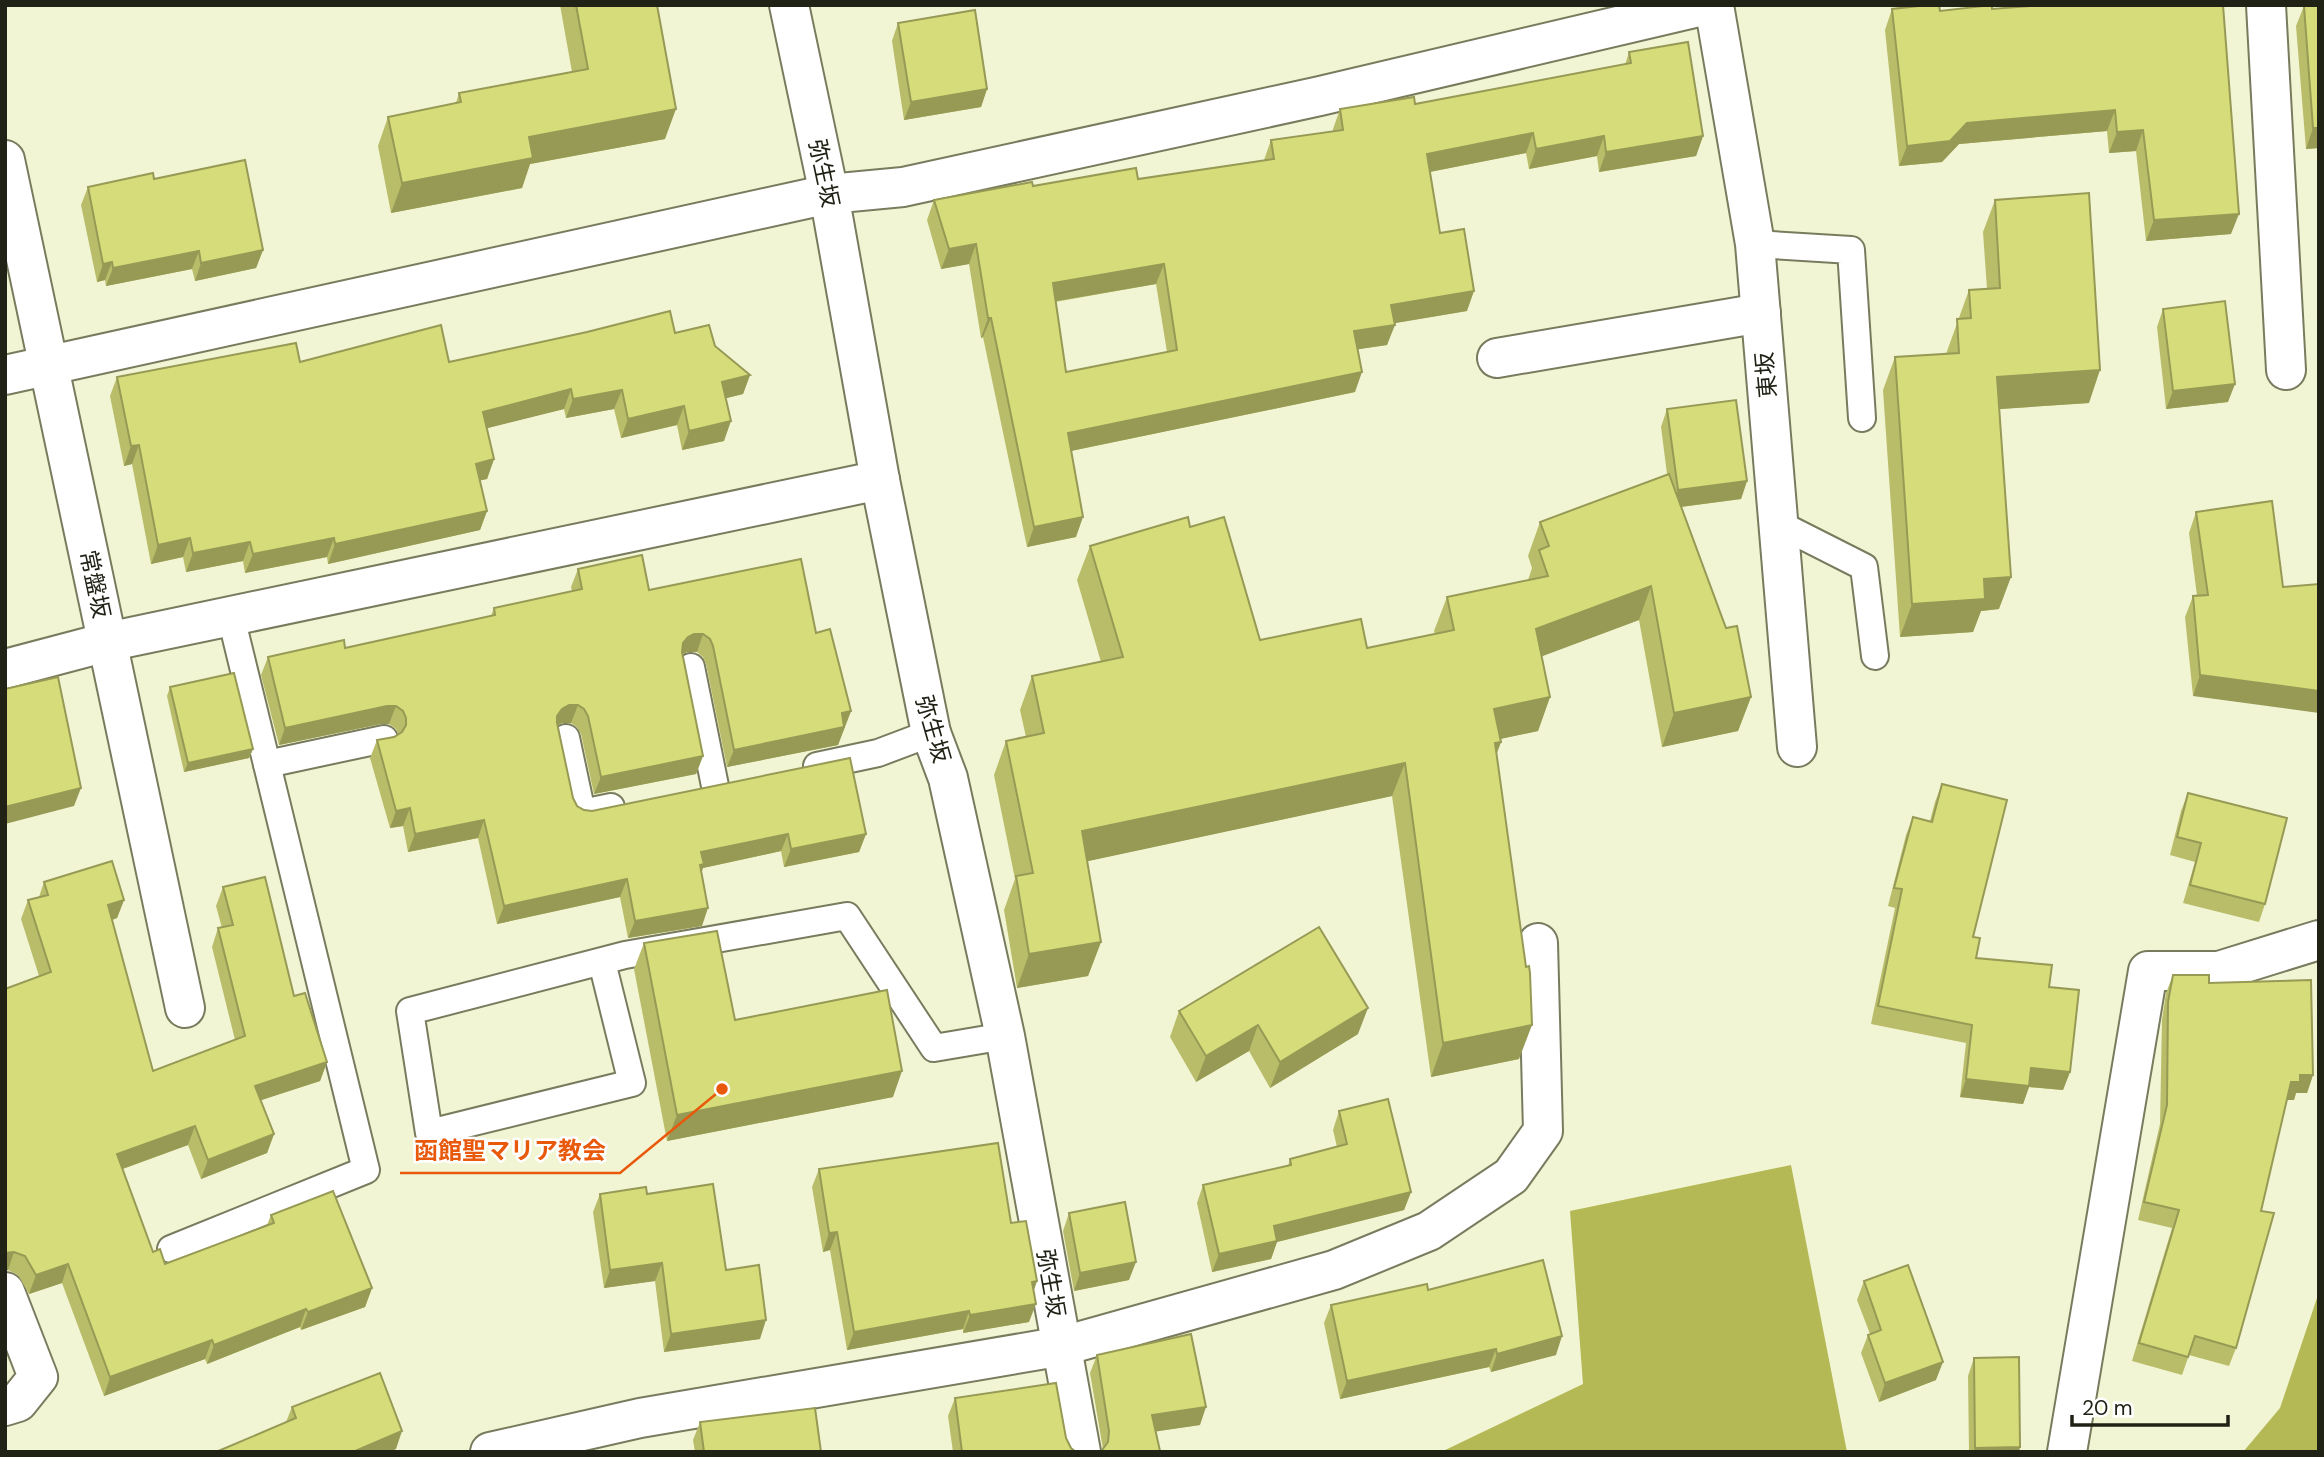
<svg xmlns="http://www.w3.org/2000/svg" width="2324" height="1457" viewBox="0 0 2324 1457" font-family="'DM Sans','Noto Sans JP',sans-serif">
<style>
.forest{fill:#b4b956}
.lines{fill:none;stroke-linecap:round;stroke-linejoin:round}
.lane-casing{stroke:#797b5e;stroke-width:30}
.street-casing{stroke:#797b5e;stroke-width:42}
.secondary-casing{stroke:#797b5e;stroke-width:42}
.lane{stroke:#fff;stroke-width:26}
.street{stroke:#fff;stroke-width:38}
.secondary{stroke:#fff;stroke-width:38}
.wall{fill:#b9bd69;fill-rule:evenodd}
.shaded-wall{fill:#969a55}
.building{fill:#d7dc7a;stroke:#969a55;stroke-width:2;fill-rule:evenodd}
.labels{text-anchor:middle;stroke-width:5;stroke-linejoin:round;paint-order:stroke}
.street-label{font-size:23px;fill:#212216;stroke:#fff}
.leader{fill:none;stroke:#e8590c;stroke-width:2.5}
.callout-dot{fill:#e8590c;stroke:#fff;stroke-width:2.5}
.callout-label{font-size:24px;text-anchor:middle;font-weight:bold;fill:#e8590c;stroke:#fff;stroke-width:5;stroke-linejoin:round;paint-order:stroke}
</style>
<rect width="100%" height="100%" fill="#f2f5d4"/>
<g class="forest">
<polygon points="1791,1165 1847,1452 1441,1452 1583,1384 1570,1211"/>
<polygon points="2319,1292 2319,1452 2243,1452 2280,1408"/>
</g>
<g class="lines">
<g class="lane-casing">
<g id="lane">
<polyline points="1755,244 1851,250 1862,418"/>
<polyline points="1779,524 1864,567 1875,656"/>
<polyline points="691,667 715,786"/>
<polyline points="566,738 582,813 611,807"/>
<polyline points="267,764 384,739"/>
<polyline points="817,766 878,753 931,733"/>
<polyline points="602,962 632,1083 429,1133 410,1011 625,955 847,916 934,1048 1005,1036"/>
<polyline points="171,1249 366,1170 231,617"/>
</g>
</g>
<g class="street-casing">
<g id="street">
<polyline points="1714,5 1755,244 1797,747"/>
<polyline points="2266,5 2286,370"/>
<polyline points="5,160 185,1008"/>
<polyline points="829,194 903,187 1320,96 1707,5"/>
<polyline points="1497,358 1761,313"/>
<polyline points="5,669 107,642 880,480"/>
<polyline points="931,733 948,778 1005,1036 1081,1452"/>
<polyline points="5,1292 38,1377 18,1402 5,1406"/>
<polyline points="490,1452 640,1418 1063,1346 1334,1270 1429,1231 1511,1176 1543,1131 1538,943"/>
<polyline points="2067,1452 2148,971 2219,971 2319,940"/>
</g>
</g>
<g class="secondary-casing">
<g id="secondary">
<polyline points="789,5 829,194 880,480 931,733"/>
<polyline points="5,375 829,194"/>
</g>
</g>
<use href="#lane" class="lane"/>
<use href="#street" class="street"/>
<use href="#secondary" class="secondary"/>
</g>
<g class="wall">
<polygon points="560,5 657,5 665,139 530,164 522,188 391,213 378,146 388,117 456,103 459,93 572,72"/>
<polygon points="2042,5 2231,234 2146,241 2136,151 2109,153 2107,131 1959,144 1942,162 1899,166 1885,30 1892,9 1940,11 1992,9"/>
<polygon points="2304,6 2319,148 2306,149 2296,26"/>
<polygon points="898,23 987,89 981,107 904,120 892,41"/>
<path d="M1629,52L1703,136L1696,156L1599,172L1597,156L1529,169L1526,153L1430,172L1440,233L1467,311L1394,323L1387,345L1358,349L1355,392L1071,451L1076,537L1027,547L983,337L981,338L969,264L941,269L927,220L934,200L1033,186L1138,179L1264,160L1271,140L1333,131V129L1340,109L1415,104L1625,65ZM1156,284L1167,352L1066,372L1055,302Z"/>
<polygon points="154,179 263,250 256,268 195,281 192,269 106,286 105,280 97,282 81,205 88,187"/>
<polygon points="1995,200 2089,403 2000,409 1999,609 1981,611 1973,632 1900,637 1883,390 1895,357 1946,354 1969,290 1987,289 1983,232"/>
<polygon points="2163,309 2228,402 2166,409 2157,327"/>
<polygon points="675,333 715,346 750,375 743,394 726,398 724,441 682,450 677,425 621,438 614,409 566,418 564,409 487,428 494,459 487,479 480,480 487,511 480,530 328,564 327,557 245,573 243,561 186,572 183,557 151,564 132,464 124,466 110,396 117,377 300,362 449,362"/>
<polygon points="1667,409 1747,481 1741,499 1681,507 1751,697 1738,731 1662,747 1639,620 1542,656 1550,697 1538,731 1500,739 1501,742 1496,755 1519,1059 1431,1077 1392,796 1087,861 1101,942 1088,976 1017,988 1004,910 1015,879 994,775 1006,741 1026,737 1020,710 1032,676 1101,662 1077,580 1090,546 1190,527 1260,640 1367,648 1435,634 1434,631 1447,597 1528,580 1532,568 1528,556 1540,522 1667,474 1661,427"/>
<polygon points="2196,512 2283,587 2193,696 2185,617 2193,596 2197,596 2189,533"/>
<polygon points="578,569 649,590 816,633 851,711 838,745 727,767 706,664 703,657 697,652 687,652 682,654 703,756 696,774 594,794 581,734 577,727 571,723 562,723 558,725 573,798 577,806 584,810 866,834 859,852 784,867 781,851 703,868 701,872 702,926 628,938 620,897 497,924 478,838 408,852 403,826 390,828 370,758 377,740 394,737 398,734 396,729 389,724 381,724 279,745 261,675 268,657 345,648 491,616 494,608 572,591 571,587"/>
<polygon points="170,687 253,749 249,758 184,772 167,696"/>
<polygon points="1942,784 1973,937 1976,958 2049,987 2070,1072 2063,1090 2029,1087 2023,1104 1960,1097 1966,1043 1871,1024 1895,908 1888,906 1906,835 1913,817 1930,821 1935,802"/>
<polygon points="2188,793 2265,904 2259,922 2183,903 2195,862 2170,855 2181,811"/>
<polygon points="44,882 124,900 117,918 112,920 153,1071 235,1040 212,947 218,928 222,928 216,906 223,887 294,996 327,1062 320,1081 261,1100 274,1134 267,1153 201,1179 188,1145 123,1169 153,1252 165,1264 267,1225 271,1215 372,1288 365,1307 301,1330 300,1327 207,1364 205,1359 104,1396 62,1283 29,1294 18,1275 8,1270 39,976 21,919 28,900 39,897"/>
<polygon points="644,943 735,1020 893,1097 667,1141 634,969"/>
<polygon points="2173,975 2209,983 2313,1075 2307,1093 2296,1093 2294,1100 2287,1100 2261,1211 2236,1348 2229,1366 2189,1355 2182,1375 2132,1361 2172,1228 2138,1220 2160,1124 2162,1020 2166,993"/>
<polygon points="1179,1011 1358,1034 1270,1088 1249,1051 1196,1082 1170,1037"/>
<polygon points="1339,1111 1411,1192 1404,1210 1277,1242 1271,1259 1212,1272 1197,1203 1203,1185 1288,1166 1290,1159 1337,1147 1333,1130"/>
<polygon points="819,1169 1011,1223 1037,1281 1033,1291 1029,1322 963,1333 963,1329 847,1350 830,1250 823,1252 812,1187"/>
<polygon points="600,1194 647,1194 726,1270 760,1339 664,1352 655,1281 604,1288 593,1212"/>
<polygon points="1069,1213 1129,1280 1074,1291 1063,1231"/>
<polygon points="1864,1281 1936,1380 1879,1402 1861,1353 1868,1335 1870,1334 1857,1300"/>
<polygon points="1428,1290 1556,1355 1491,1372 1489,1367 1340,1399 1324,1323 1331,1305"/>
<polygon points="1097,1355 1200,1425 1156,1431 1160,1452 1099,1452 1103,1449 1090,1373"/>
<polygon points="1974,1358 2019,1452 1969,1452 1968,1376"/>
<polygon points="955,1398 1066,1438 1071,1448 1076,1452 953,1452 948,1416"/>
<polygon points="292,1407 396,1449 286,1422"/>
<polygon points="700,1422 821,1452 695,1452 693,1440"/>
</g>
<g class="shaded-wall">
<polygon points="987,89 981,107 904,120 911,102"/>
<polygon points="676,109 665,139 530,164 522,188 391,213 402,183 529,137"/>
<polygon points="2115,110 2107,131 1959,144 1942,162 1899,166 1907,146 1967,123"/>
<polygon points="2313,128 2319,128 2319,148 2306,149"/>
<polygon points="2143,130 2136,151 2109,153 2117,132"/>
<polygon points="1533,133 1526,153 1419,174 1427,154"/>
<polygon points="1604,136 1597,156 1529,169 1536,149"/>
<polygon points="1703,136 1696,156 1599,172 1606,152"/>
<polygon points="2239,214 2231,234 2146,241 2154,220"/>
<polygon points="976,244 969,264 941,269 949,249"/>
<polygon points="263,250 256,268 195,281 201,263"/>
<polygon points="199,251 192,269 106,286 113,268"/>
<polygon points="112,262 105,280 97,282 103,264"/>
<polygon points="1164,264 1156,284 1045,303 1053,283"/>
<polygon points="1474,291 1467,311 1384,325 1391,305"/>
<polygon points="988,318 991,318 983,337 981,338"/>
<polygon points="1395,325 1387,345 1347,351 1354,331"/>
<polygon points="2100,370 2089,403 1986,410 1997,377"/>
<polygon points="1362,372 1355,392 1061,453 1068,433"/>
<polygon points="750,375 743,394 715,401 722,382"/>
<polygon points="2235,384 2228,402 2166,409 2173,391"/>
<polygon points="571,389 564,409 476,431 483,412"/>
<polygon points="622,390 614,409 566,418 573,399"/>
<polygon points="684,406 677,425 621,438 628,419"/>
<polygon points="731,421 724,441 682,450 689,431"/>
<polygon points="139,445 132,464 124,466 131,446"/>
<polygon points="494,459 487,479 469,483 476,464"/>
<polygon points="1747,481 1741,499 1672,508 1678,490"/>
<polygon points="487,511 480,530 328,564 335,544"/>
<polygon points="1083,517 1076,537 1027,547 1034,527"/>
<polygon points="190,538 183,557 151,564 158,545"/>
<polygon points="334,538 327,557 245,573 253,554"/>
<polygon points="250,542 243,561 186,572 193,553"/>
<polygon points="2011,577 1999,609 1981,611 1973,632 1900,637 1912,604 1984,579"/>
<polygon points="1651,586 1639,620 1524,663 1536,629"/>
<polygon points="694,634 703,634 697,652 687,652 681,655 683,643 688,637"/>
<polygon points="2200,675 2319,691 2319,713 2193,696"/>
<polygon points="1550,697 1538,731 1481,743 1494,709"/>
<polygon points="1751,697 1738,731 1662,747 1674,713"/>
<polygon points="569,705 578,705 571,723 562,723 555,727 557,716 562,709"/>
<polygon points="387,706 396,706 389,724 381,724 279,745 285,728"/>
<polygon points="851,711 838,745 727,767 734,750"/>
<polygon points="1501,742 1488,776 1495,743"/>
<polygon points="253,749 249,758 184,772 188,763"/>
<polygon points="703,756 696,774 594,794 601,777"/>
<polygon points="1405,763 1392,796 1070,865 1082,831"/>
<polygon points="81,788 74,806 5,824 5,807"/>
<polygon points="410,808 403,826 390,828 396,811"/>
<polygon points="484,820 478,838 408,852 415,834"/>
<polygon points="788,834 781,851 703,868 698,882 701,852"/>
<polygon points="866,834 859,852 784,867 791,849"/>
<polygon points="627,879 620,897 497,924 504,906"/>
<polygon points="124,900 117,918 101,924 108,905"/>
<polygon points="708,908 702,926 628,938 635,921"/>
<polygon points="1101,942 1088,976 1017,988 1029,954"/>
<polygon points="1368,1008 1358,1034 1270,1088 1280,1062"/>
<polygon points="1258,1025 1249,1051 1196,1082 1206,1056"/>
<polygon points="1532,1025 1519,1059 1431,1077 1443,1043"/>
<polygon points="327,1062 320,1081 249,1104 255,1086"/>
<polygon points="2031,1068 2070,1072 2063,1090 2029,1087 2023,1104 1960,1097 1966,1079"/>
<polygon points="902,1071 893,1097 667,1141 677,1115"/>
<polygon points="2300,1075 2313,1075 2307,1093 2296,1093 2294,1100 2284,1100 2291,1082"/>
<polygon points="195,1126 188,1145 111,1173 117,1154"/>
<polygon points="274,1134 267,1153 201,1179 208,1160"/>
<polygon points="1411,1192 1404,1210 1277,1242 1271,1259 1212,1272 1219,1254 1274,1226"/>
<polygon points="837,1232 830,1250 823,1252 829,1233"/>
<polygon points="14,1252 8,1270 5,1271 5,1253"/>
<polygon points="1136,1262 1129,1280 1074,1291 1080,1273"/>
<polygon points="662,1263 655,1281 604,1288 610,1270"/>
<polygon points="68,1264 62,1283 29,1294 36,1275"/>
<polygon points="1037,1281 1031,1299 1032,1282"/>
<polygon points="372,1288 365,1307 301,1330 308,1312"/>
<polygon points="1036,1304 1029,1322 963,1333 970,1315"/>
<polygon points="306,1309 300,1327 207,1364 214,1345"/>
<polygon points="969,1311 963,1329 847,1350 854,1332"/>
<polygon points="766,1320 760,1339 664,1352 671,1334"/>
<polygon points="1562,1336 1556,1355 1491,1372 1497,1354"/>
<polygon points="212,1340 205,1359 104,1396 110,1377"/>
<polygon points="1496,1349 1489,1367 1340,1399 1347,1381"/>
<polygon points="1943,1362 1936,1380 1879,1402 1885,1383"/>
<polygon points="1206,1407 1200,1425 1146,1433 1152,1415"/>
<polygon points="402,1431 396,1449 390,1452 353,1452"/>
<polygon points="2020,1447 2019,1452 1974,1452 1975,1448"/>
</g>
<g class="building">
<polygon points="576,5 657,5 676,109 529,137 533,158 402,183 388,117 461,102 459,93 588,69"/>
<polygon points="1928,5 1939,5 1940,11 1992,5 1992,9 2042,5 2223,5 2239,214 2154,220 2143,130 2117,132 2115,110 1967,123 1950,141 1907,146 1892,9"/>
<polygon points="2319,5 2319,128 2313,128 2304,6"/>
<polygon points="975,10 987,89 911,102 898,23"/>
<path d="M1688,42L1703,136L1606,152L1604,136L1536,149L1533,133L1427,154L1440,233L1464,229L1474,291L1391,305L1395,325L1354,331L1362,372L1068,433L1083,517L1034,527L991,318H988L976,244L949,249L934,200L1032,182L1033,186L1136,168L1138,179L1274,159L1271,140L1343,130L1340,109L1414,97L1415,104L1631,63L1629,52ZM1164,264L1177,350L1066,372L1053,283Z"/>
<polygon points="245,160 263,250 201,263 199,251 113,268 112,262 103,264 88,187 153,173 154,179"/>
<polygon points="2089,193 2100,370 1997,377 2011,577 1984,579 1985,599 1912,604 1895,357 1959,353 1957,319 1971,318 1969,290 2000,288 1995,200"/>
<polygon points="2225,301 2235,384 2173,391 2163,309"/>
<polygon points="670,311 675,333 709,325 715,346 750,375 722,382 731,421 689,431 684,406 628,419 622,390 573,399 571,389 483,412 494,459 476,464 487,511 335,544 334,538 253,554 250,542 193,553 190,538 158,545 139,445 131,446 117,377 296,343 300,362 441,325 449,362 587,332"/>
<polygon points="1736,400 1747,481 1678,490 1667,409"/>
<polygon points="1669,474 1726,628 1737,626 1751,697 1674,713 1651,586 1536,629 1550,697 1494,709 1501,742 1495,743 1526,967 1529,966 1530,973 1532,1025 1443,1043 1405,763 1082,831 1101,942 1029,954 1016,876 1033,873 1006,741 1044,733 1032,676 1123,657 1090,546 1188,517 1190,527 1224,517 1260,640 1361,619 1367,648 1454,630 1447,597 1548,576 1539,550 1549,546 1540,522"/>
<polygon points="2272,501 2283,587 2319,584 2319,691 2200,675 2193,596 2208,595 2196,512"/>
<polygon points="642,555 649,590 801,559 816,633 830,629 851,711 842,713 844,727 734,750 713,646 710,639 703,634 694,634 688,637 683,643 682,652 703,756 601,777 588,716 584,709 578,705 569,705 562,709 557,716 557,723 573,798 577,806 584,810 592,811 850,758 866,834 791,849 788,834 701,852 704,864 700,865 708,908 635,921 627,879 504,906 484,820 415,834 410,808 396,811 377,740 394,737 402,732 406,725 406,718 403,711 396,706 387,706 285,728 268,657 344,640 345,648 495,615 494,608 582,589 578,569"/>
<polygon points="234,673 253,749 188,763 170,687"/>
<polygon points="58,677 81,788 5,807 5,689"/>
<polygon points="1942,784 2007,800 1973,937 1980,938 1976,958 2052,965 2049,987 2079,990 2070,1072 2031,1068 2029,1086 1966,1079 1972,1025 1878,1006 1902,889 1894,888 1913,817 1932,822"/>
<polygon points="2188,793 2287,818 2265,904 2190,885 2201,843 2177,837"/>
<polygon points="112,861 124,900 108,905 153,1071 245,1036 218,928 233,925 223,887 265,877 294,996 305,993 327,1062 255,1086 274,1134 208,1160 195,1126 117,1154 153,1252 160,1249 165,1264 274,1223 271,1215 333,1191 372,1288 308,1312 306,1309 214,1345 212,1340 110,1377 68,1264 36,1275 25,1256 14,1252 5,1253 5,989 51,972 28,900 48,895 44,882"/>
<polygon points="1319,927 1368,1008 1280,1062 1258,1025 1206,1056 1179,1011"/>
<polygon points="717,931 735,1020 887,990 902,1071 677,1115 644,943"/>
<polygon points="2173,975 2209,975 2209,983 2311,980 2313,1075 2300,1075 2300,1082 2291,1082 2261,1211 2274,1213 2236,1348 2195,1336 2188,1357 2139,1343 2179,1210 2144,1202 2167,1105 2168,1002"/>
<polygon points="1388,1099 1411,1192 1274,1226 1277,1241 1219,1254 1203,1185 1291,1165 1290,1159 1347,1144 1339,1111"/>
<polygon points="998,1143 1011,1223 1026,1221 1037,1281 1032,1282 1036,1304 970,1315 969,1311 854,1332 837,1232 829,1233 819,1169"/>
<polygon points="713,1184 726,1270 759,1265 766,1320 671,1334 662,1263 610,1270 600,1194 646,1187 647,1194"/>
<polygon points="1125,1202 1136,1262 1080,1273 1069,1213"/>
<polygon points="1543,1260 1562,1336 1497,1354 1496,1349 1347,1381 1331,1305 1427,1284 1428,1290"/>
<polygon points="1908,1265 1943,1362 1885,1383 1868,1335 1881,1330 1864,1281"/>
<polygon points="1191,1334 1206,1407 1152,1415 1160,1451 1156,1452 1099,1452 1102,1450 1108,1442 1109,1431 1097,1355"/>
<polygon points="2019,1357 2020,1447 1975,1448 1974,1358"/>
<polygon points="380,1373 402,1431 353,1452 216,1452 296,1418 292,1407"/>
<polygon points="1056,1383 1066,1438 1071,1448 1076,1452 962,1452 955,1398"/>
<polygon points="815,1408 821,1452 704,1452 700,1422"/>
</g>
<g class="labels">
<g class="street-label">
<text transform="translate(824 173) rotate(78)" y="8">弥生坂</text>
<text transform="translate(1766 375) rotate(-95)" y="8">東坂</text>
<text transform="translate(95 584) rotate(78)" y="8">常盤坂</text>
<text transform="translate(933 729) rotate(74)" y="8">弥生坂</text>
<text transform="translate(1051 1283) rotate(80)" y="8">弥生坂</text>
</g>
</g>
<path class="leader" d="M722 1089L620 1173H400"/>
<circle class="callout-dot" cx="722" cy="1089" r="7"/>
<g class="callout-label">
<text x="510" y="1159">函館聖マリア教会</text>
</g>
<rect width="2324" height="1457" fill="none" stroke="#212216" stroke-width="14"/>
<path d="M2072 1415v10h156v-10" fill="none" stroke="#212216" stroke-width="3.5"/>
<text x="2082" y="1415" font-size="21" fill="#212216" stroke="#ffffff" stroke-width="5" paint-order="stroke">20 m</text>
</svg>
